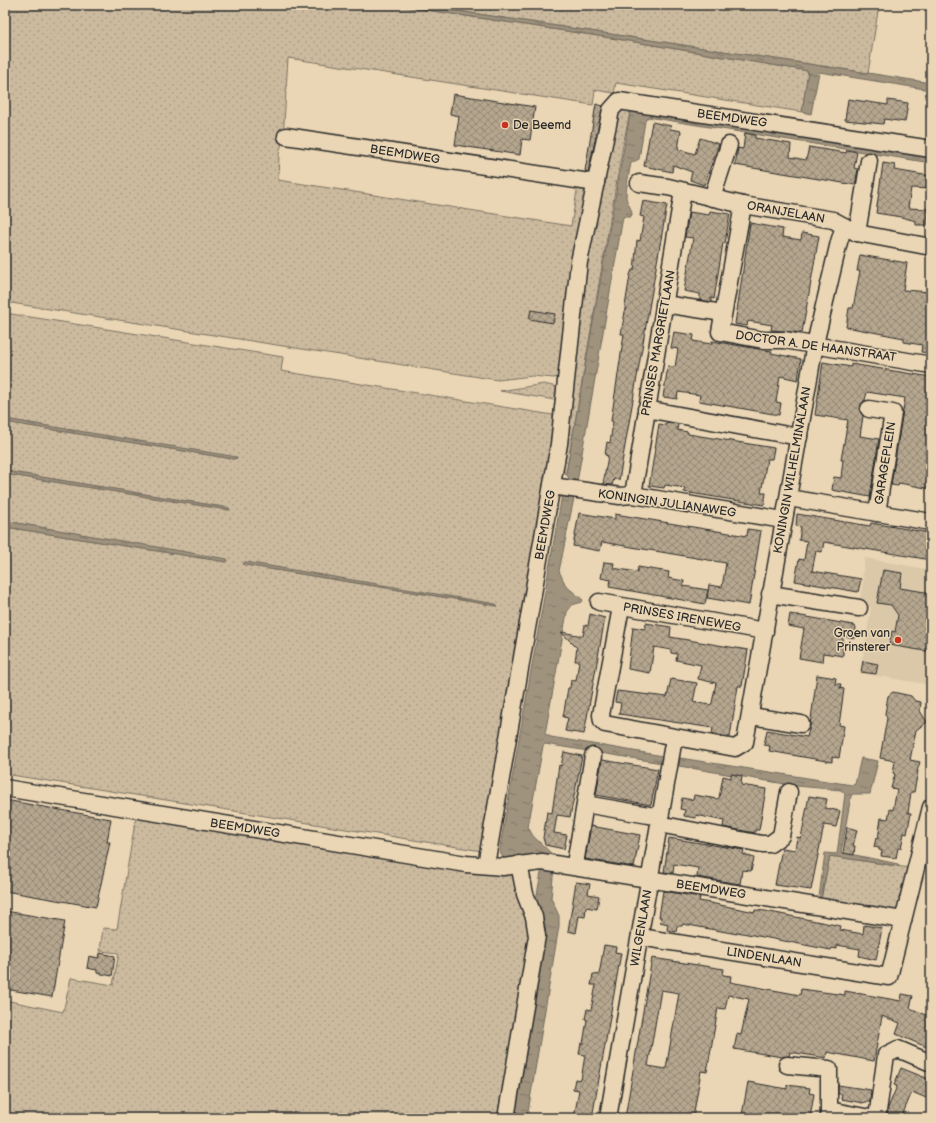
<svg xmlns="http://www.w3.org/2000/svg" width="936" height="1123" viewBox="0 0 936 1123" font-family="'Balsamiq Sans',sans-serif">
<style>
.built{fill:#dac8a9}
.grass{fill:url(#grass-dots);stroke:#7b7264;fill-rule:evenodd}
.water{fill:url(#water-ripples);stroke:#71695d}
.building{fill:url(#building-cross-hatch);stroke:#2b2b2b;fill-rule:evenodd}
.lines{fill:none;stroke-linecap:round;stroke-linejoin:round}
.minor-casing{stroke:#2b2b2b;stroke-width:19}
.minor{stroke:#ead6b4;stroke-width:16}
.poi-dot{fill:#c8321e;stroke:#ead6b4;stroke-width:1.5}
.labels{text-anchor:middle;stroke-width:3;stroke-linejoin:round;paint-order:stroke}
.street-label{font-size:12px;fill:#2b2b2b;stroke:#ead6b4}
.poi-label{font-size:12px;fill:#2b2b2b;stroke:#ead6b4;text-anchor:start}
</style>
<defs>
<pattern id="grass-dots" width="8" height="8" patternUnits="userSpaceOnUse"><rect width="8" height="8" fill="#cbba9e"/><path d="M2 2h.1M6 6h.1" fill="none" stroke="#aea088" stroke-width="1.8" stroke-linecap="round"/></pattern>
<pattern id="water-ripples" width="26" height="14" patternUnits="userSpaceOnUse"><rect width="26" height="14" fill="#9f937e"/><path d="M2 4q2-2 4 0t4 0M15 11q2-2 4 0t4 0" fill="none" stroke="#827867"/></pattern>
<pattern id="building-cross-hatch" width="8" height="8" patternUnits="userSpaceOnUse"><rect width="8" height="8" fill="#b5a68e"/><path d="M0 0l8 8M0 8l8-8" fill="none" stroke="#938774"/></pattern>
</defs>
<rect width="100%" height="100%" fill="#ead6b4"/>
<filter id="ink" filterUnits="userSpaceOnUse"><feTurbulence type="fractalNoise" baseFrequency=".025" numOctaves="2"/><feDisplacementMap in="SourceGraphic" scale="8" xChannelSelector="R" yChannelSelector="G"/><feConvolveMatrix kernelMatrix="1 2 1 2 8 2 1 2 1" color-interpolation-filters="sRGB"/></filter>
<g filter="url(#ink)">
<polygon class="built" points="865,558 931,570 931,685 860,673 871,608 860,598 864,577 862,577"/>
<g class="grass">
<polygon points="5,5 393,5 605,37 808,71 802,112 616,83 614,93 595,90 593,105 288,58 283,139 279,154 278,180 571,226 578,185 590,188 562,376 554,378 532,376 498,380 5,302"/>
<polygon points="418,5 879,5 868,73"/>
<polygon points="631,108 623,145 566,474 562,468 577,299 616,123 620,109"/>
<path d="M5,313L283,357L281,371L559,416L488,852L5,774V527L227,562L228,560L5,521V474L230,510L229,508L5,471V422L233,459L237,458L5,419ZM244,562L498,606L245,565Z"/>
<polygon points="544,384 557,387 561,401 500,391"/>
<polygon points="137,811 507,872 515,875 536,925 502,1118 5,1118 5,1000 63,1012 71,978 113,985 119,953 100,951 103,928 117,929"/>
<polygon points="830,856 909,868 899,909 887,912 821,899"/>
</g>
<g class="water">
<polygon points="393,5 418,5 868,73 931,83 931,90 819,72 811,114 802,112 808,71 605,37"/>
<path d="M631,108L931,155V163L648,117L645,121L639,159L631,163C629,174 626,186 626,197C627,204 632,208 632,215L630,217H623L577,482L571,481L566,474Z"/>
<polygon points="5,419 237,457 237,458 233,459 5,422"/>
<polygon points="5,471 229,508 230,509 228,510 5,474"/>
<path d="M575,493L559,571L566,586L583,600L582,602L572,605L567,612L545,734L551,737L663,756L662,763L545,744L543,746L528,827L533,836L555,857L551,898L559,916V926L527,1118H512L546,926L535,905L544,857L536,855L507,859C501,857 500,854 500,847L562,495Z"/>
<polygon points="5,521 227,559 228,561 227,562 5,527"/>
<polygon points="245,562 496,604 498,606 245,565 243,564"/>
<polygon points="680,758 852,785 855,784 861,758 878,761 870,794 853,794 851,796 841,852 898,864 899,866 830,856 821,898 819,897 825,853 837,854 845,794 841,790 797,786 679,766"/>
</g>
<g class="building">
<polygon points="453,94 535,107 530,140 522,139 520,155 455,145 459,116 450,114"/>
<polygon points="848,99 888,105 888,100 908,103 905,122 884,119 883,124 845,120"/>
<polygon points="596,104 603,106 588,172 585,171"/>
<polygon points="652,122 671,126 670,129 681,131 678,149 695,154 700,138 719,144 704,185 690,180 692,172 673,165 672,172 644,166"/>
<polygon points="745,133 755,135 755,138 791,144 790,157 806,160 809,147 846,153 847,150 857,152 854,168 858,169 855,185 735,165 738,148 743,149"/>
<polygon points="883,163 895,165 894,170 930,176 929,189 911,188 908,208 928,209 927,225 916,225 916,221 901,217 876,213"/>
<polygon points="643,201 667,205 619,480 614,479 612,485 603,484 608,456 605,455 607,442 610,443 613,422 611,421 612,414 624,334 621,334 626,306 625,306 630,275 632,270 634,270 637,240 640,241 644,217 640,216"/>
<polygon points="710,211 730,214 725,243 723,243 714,299 711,298 711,302 700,300 700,294 684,291 693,238 685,237 689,212 709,215"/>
<polygon points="750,223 783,229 782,237 801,240 802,233 819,236 802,333 771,330 772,325 748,321 747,326 735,324"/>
<polygon points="860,255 907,263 903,290 931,292 931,353 921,352 922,345 904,342 904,338 846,327 849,308 853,308 860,271 857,271"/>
<polygon points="531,310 555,314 553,323 529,319"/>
<polygon points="674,332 694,335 693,341 711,344 712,341 764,350 772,351 771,353 801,359 798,380 780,376 776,402 781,403 779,415 699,401 700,395 678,392 677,399 663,397 668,366 675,367 678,349 671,348"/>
<polygon points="823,362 851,367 851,364 931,377 931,489 899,483 898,486 891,485 905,398 867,392 865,400 860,407 863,416 860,436 879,439 870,497 832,490 834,477 841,478 843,460 841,460 848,420 815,415"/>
<polygon points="667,422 678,424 677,430 688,432 688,434 774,448 772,459 767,459 761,493 766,493 764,505 684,492 685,488 665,485 664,488 649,486 659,424 666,425"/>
<polygon points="579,513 615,519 615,514 747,536 748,529 761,531 749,605 707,598 709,585 722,587 726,563 602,542 600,551 573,546"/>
<polygon points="797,514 870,526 871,523 931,533 931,560 824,542 822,552 816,551 812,571 861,579 858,592 795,581 799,559 804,560 807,541 799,540 801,527 796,526"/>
<polygon points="604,562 614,563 613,568 637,572 638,567 669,572 668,578 684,581 683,586 708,590 705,604 609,587 611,580 601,578"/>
<polygon points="883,570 902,573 900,588 931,593 931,652 889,645 892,631 895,632 898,615 891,605 877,603"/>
<polygon points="590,614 605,618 584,734 565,731 568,718 563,717 568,688 570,688 571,680 576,681 579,661 575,661 577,648 561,632 583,636 585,625 588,626"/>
<polygon points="790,614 853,625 853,626 856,627 855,638 843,636 843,656 823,653 822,662 799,658 804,629 788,626"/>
<polygon points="646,623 671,627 670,637 748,650 742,686 738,686 730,737 712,734 713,728 619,714 621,703 615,702 617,691 667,697 671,679 697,683 693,702 710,705 712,703 716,683 698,679 701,665 676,660 677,654 671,653 671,650 654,647 650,673 628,669 633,627 645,629"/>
<polygon points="863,661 878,664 876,674 861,672"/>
<polygon points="817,675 836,678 835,684 841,684 840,688 844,689 839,725 844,726 839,758 832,757 832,762 769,751 770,746 764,745 767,730 807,737 810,726"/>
<polygon points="893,692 911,696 915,701 921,702 920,711 927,722 916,730 910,760 920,762 917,771 918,771 914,792 911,792 908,813 911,813 907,834 904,833 901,848 898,848 896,858 881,856 882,851 879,850 879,848 874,847 876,838 878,839 881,818 888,819 890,809 893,810 897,789 891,788 895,774 893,773 895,761 880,758 887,718 885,714 888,696"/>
<polygon points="564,752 582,756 570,817 557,815 554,833 567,835 564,849 545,845 543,838 547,812 552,813 559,765 561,766"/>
<polygon points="602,760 658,769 651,805 596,795"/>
<polygon points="731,774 742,776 741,785 766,789 759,830 755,830 755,833 723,827 724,821 696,815 696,818 684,816 685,810 680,809 682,798 693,800 694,795 717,799 719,798 723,776 731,778"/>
<polygon points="809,796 827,799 825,808 840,811 836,827 824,825 811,890 775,885 782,848 795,850 797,837 801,838"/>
<polygon points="5,800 111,819 107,842 110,842 96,907 5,891"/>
<polygon points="591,826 640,835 634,867 585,859"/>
<polygon points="847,827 857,830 853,846 855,846 854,855 843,853"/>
<polygon points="669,838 744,850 743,854 754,858 751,871 742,870 740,884 697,877 698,868 674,864 673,873 664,872"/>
<polygon points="576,882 590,884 588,894 599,896 597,909 586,907 585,917 579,916 576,933 568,931"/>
<polygon points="663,891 700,897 699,901 710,903 755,912 755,910 765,911 841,926 840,930 863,934 864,925 882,928 876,960 859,956 860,949 837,945 837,949 832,948 831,950 737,932 737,934 683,924 682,926 677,926 676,932 667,930 668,924 660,922 661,917 659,917"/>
<polygon points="5,911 65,921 52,997 5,989"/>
<polygon points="604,945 616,947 615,952 621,953 609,1023 592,1118 574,1118 579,1090 573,1089 575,1079 581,1080 585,1055 579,1054 581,1043 583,1044 587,1020 585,1019 587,1009 591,1010 596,985 591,985 593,974 599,975"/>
<polygon points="100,953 115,956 112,976 97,973 97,970 87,968 89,956 99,958"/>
<path d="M652,958L724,969L723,975L731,976L730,982L800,995L801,989L845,995V991L901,1001L902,994L913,996L910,1008L931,1017V1049L896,1034L900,1023L882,1016L874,1061L827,1052L826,1058L790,1052L789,1056L782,1057L734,1049L737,1034L741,1035L749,999L728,995L725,1009L718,1008L707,1072L701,1071L693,1118H659L639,1115V1118H625ZM661,990L679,993L666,1069L648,1066Z"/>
<polygon points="901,1068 931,1080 931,1100 912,1092 901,1118 887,1118 888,1108 897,1086 894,1085"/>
<polygon points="748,1082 787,1089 787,1085 810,1088 809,1093 814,1094 810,1118 787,1118 772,1116 772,1118 760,1118 742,1115"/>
<polygon points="838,1085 871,1090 870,1102 864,1102 863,1103 841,1099 842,1094 838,1094"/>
</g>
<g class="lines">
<g class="minor-casing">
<g id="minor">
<polyline points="286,136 596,183"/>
<polyline points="639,183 668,187 743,205 833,220 857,233 931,247"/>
<polyline points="712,198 729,145"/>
<polyline points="743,205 720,332 763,340 784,340 931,365"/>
<polyline points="857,233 869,161"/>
<polyline points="664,304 723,313"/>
<polyline points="646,409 799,437"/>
<polyline points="869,409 893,413 877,513"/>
<polyline points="552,486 620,496 633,495 783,520"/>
<polyline points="633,495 683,191"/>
<polyline points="789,498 931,522"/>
<polyline points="770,594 859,608"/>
<polyline points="599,602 765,631"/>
<polyline points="621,607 601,715 602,721 605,724 735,748 745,742 815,344 839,242 844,226"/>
<polyline points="751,716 801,724"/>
<polyline points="5,788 466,864 503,867 542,862 903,920"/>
<polyline points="585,804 660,817"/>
<polyline points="659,824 762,844 770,844 781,836 789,792"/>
<polyline points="576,858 593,756"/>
<polyline points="486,865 559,444 579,262 611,110 619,101 931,149"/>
<polyline points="640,937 889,977 931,807"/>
<polyline points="787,1065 829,1069 829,1118"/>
<polyline points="829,1110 870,1118"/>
<polyline points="506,1118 537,936 534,917 525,894 519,864"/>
<polyline points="608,1118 674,738"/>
<polyline points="877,1118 886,1055 898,1049 931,1063"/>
</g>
</g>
<use href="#minor" class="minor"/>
</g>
</g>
<g class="poi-dot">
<circle cx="505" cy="125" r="4"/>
<circle cx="898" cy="640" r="4"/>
</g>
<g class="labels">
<g class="street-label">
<text transform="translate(732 118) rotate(8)" y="4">BEEMDWEG</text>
<text transform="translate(405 154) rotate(9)" y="4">BEEMDWEG</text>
<text transform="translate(786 212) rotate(10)" y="4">ORANJELAAN</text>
<text transform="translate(658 343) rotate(-80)" y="4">PRINSES MARGRIETLAAN</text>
<text transform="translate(816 346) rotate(8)" y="4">DOCTOR A. DE HAANSTRAAT</text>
<text transform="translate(885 463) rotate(-81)" y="4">GARAGEPLEIN</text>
<text transform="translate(792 470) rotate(-80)" y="4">KONINGIN WILHELMINALAAN</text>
<text transform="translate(667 503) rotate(8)" y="4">KONINGIN JULIANAWEG</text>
<text transform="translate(545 525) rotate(-80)" y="4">BEEMDWEG</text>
<text transform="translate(682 617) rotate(10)" y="4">PRINSES IRENEWEG</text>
<text transform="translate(245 828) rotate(9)" y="4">BEEMDWEG</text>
<text transform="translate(711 889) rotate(9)" y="4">BEEMDWEG</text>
<text transform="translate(641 928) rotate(-80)" y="4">WILGENLAAN</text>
<text transform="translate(764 957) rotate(9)" y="4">LINDENLAAN</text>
</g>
<g class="poi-label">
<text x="513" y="129">De Beemd</text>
<text x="890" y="637" text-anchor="end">Groen van<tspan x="890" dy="14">Prinsterer</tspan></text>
</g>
</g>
<rect width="936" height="1123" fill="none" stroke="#ead6b4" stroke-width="20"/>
<rect x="10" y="10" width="916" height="1103" fill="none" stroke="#2b2b2b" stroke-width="1.5" filter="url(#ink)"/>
</svg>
